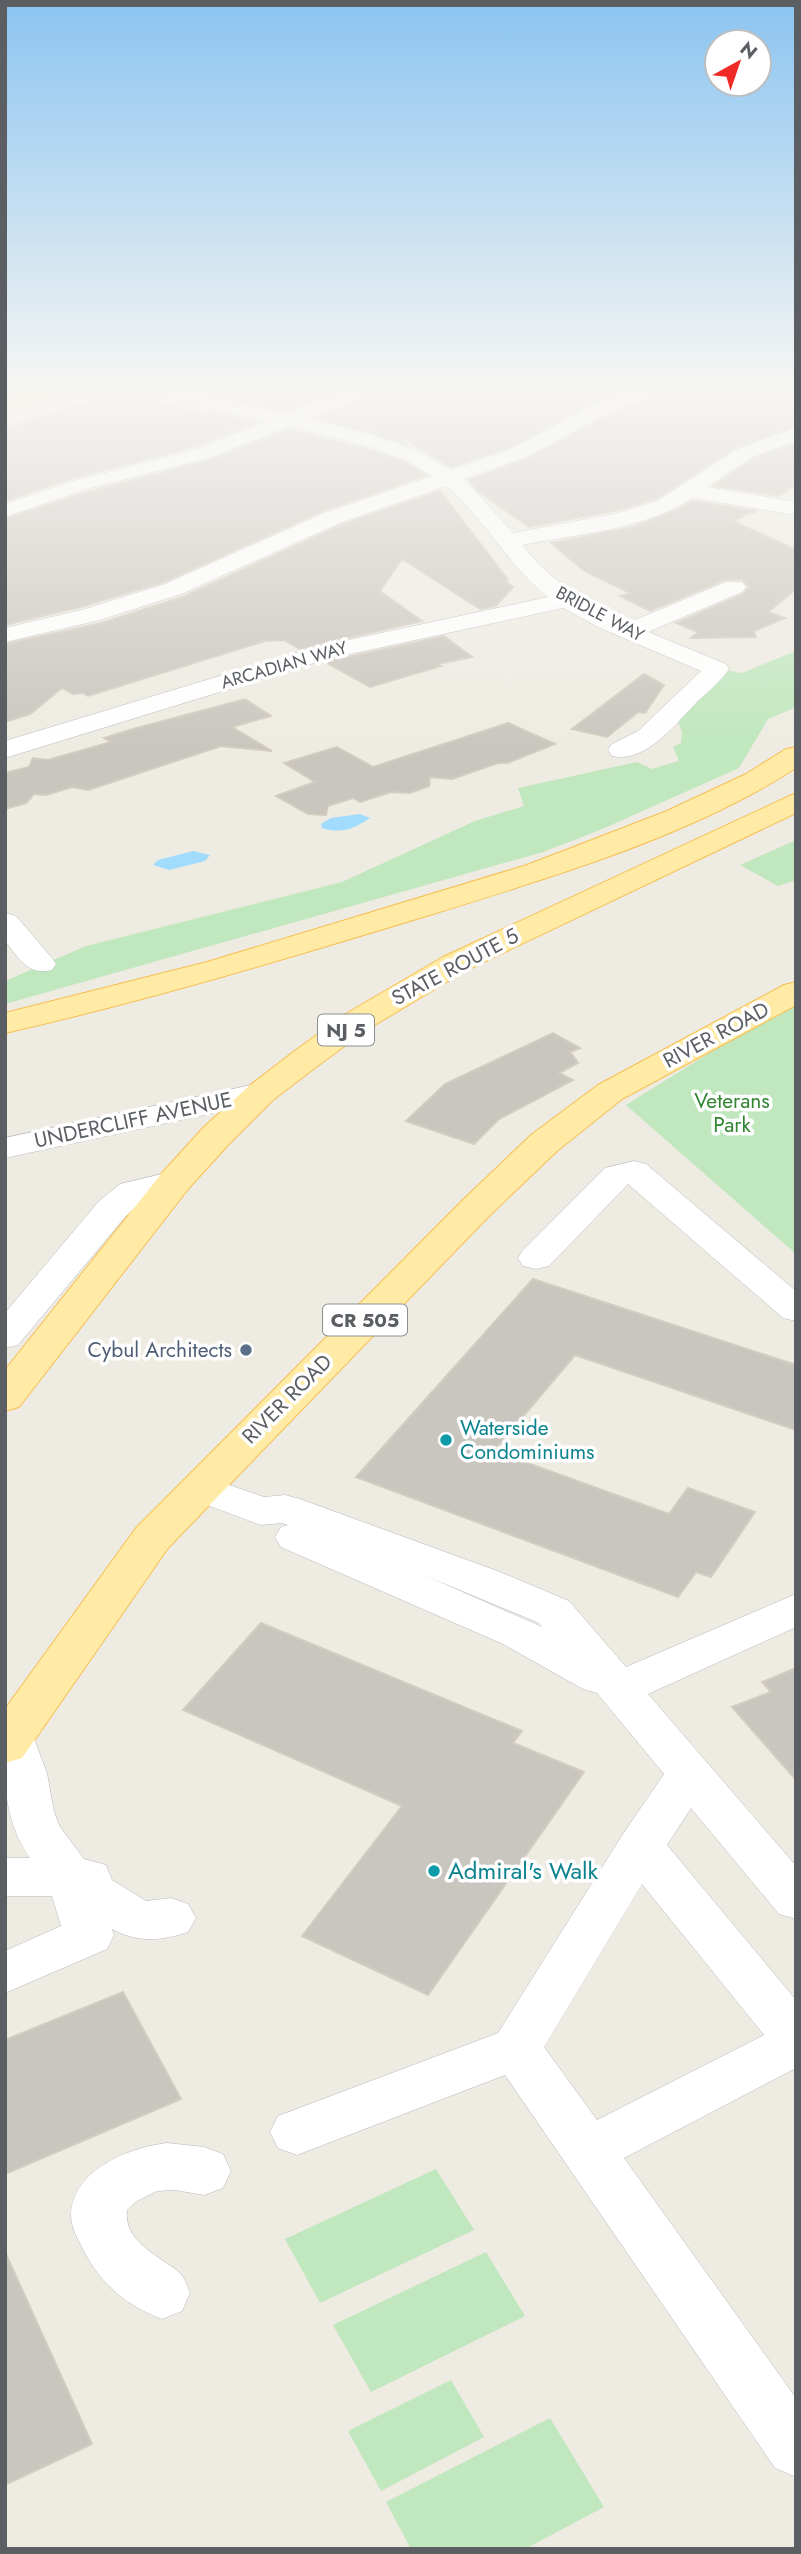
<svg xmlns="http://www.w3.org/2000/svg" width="801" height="2554" viewBox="0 0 801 2554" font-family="Jost,sans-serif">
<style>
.green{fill:#c0e7bd}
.water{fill:#a1dcff}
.building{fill:#c9c5bf;stroke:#d3ccc0;stroke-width:2}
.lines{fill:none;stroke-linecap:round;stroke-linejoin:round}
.minor-casing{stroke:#b5b9bd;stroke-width:1}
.major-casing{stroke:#f7bf53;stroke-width:2}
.minor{fill:#fff;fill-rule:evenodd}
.major{fill:#ffeba6;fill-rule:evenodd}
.service-dot{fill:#5c6f8a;stroke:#fff;stroke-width:2.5}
.culture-dot{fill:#0f9aa8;stroke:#fff;stroke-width:2.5}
.labels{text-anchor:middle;stroke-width:7;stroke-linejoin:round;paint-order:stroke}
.far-street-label{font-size:18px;fill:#5b5f64;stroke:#fff}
.shield{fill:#fff;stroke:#8c8f92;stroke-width:2}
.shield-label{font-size:19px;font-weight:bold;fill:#5b5f64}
.street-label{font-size:21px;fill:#5b5f64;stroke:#fff}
.park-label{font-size:21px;fill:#328531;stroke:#fff}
.service-label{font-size:21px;fill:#4e5e75;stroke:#fff;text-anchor:end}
.culture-label{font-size:21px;fill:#0d838f;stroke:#fff;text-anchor:start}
.near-culture-label{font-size:24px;fill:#0d838f;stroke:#fff;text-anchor:start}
</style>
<rect width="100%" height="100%" fill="#eeebe2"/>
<g class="green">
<polygon points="796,651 796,707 768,719 739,768 600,830 543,852 5,1004 5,981 86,946 342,882 475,821 524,806 518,788 637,762 652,769 679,761 673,747 681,743 682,732 674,711 717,669 742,673"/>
<polygon points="796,840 796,880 778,886 740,865"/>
<polygon points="796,999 796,1254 626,1105"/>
<polygon points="436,2169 474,2230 320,2303 285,2239"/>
<polygon points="486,2252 525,2316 371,2392 333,2325"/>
<polygon points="451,2380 484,2437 381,2491 348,2431"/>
<polygon points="550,2418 604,2507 525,2549 411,2549 386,2502"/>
</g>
<g class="water">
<path d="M360,814L370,818C354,829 341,834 322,828L321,824L331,818Z"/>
<polygon points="193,851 210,855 205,861 169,870 153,865 158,860"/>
</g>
<g class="building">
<polygon points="125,391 202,415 211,411 257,423 194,447 72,478 5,501 5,428"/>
<polygon points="258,391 337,391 286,411 236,400"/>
<polygon points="373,391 624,391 598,400 511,447 451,467 399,435 406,444 318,418 369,397"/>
<polygon points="661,391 796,391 796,426 737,447 656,499 618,510 529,527 479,492 469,480 527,459 614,412 657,397"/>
<polygon points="289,429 370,450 404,462 427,475 323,511 164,582 84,606 5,625 5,519 88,492 210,460"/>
<polygon points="796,444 796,484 779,496 714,486 753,459"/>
<polygon points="440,491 508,580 506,582 513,587 496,606 480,609 402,559 380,591 422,621 300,649 284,640 265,641 88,696 83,693 73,694 62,688 30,714 5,722 5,644 101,623 182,597 341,525"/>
<polygon points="692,501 757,511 739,516 742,517 733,521 796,550 796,589 768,612 785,618 754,631 756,637 691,638 698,632 676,623 743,594 749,587 742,579 725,580 650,611 620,596 630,593 584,571 551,543 633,527 674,511"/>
<polygon points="444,636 472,657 438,664 441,666 370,687 325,662"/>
<polygon points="644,674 664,685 645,713 638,712 607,737 572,729"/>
<polygon points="245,699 271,716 232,727 272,751 221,746 88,790 72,787 46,795 34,794 26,803 5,809 5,773 29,767 33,758 48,760 111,742 104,738 133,729"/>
<polygon points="508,723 555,744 507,763 498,763 452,779 430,777 429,786 410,793 391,792 360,802 353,798 328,806 326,815 308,814 276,796 315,782 284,763 337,747 373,767"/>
<polygon points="553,1033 580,1048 570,1052 578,1063 559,1073 573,1080 499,1119 474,1144 406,1121 445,1084"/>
<polygon points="533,1279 796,1365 796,1430 575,1355 494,1451 669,1514 688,1488 755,1512 711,1577 696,1572 678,1597 356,1477"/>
<polygon points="261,1623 522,1731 513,1743 584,1772 428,1995 302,1936 402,1806 183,1710"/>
<polygon points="796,1668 796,1780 732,1707 771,1692 762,1682"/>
<polygon points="123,1992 181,2099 5,2174 5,2040"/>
<polygon points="5,2252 92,2444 5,2485"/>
</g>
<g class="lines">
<g class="minor-casing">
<g id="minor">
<path d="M154,391H184L286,414L344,391H370L368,395L309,419C359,430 407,442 451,470L512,449L599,402L631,391H658L656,395L613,410L526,457L464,479L513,533L619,513L657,501L738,449L796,428V441L752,457L707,487L796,502V515L692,498C644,530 578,534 522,545C551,581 586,604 628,623L726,582H742L746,587L742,592L648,632L726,664L729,669C721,681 709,691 698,701C677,722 646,764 612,756L608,750L612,744L638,731L701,671L598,627L563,608L327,659L5,758V741L312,648L548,597C508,566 485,518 446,486L340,523L181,594L100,620L5,642V628L85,609L165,584L324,513L433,476L405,460L371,447L289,426L209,458L87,489L5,517V504L73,481L195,450L266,422L156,395Z"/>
<path d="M5,913L16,916L52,958L56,964L52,970C28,976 19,958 5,941Z"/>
<polygon points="261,1083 273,1086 278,1093 273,1100 5,1158 5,1138"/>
<polygon points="634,1161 646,1164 796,1291 796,1321 783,1318 628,1184 549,1266 536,1269 523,1266 518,1258 523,1250 605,1168"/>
<polygon points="175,1171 187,1174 192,1181 187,1188 144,1199 125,1217 18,1345 5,1348 5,1313 99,1201 120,1184"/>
<path d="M200,1475L264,1497L285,1495L300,1499L500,1572L569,1601L626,1667L796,1594V1627L648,1694L796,1866V1919L779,1914L691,1808L667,1845L796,2000V2068L624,2158L796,2398V2477L775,2468L505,2075L297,2155L278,2148L270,2132L278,2116L498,2033L623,1834L664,1774L597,1693L583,1689L503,1644L281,1547L275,1537L281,1527L288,1525L282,1523L261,1525L186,1497L180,1488L186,1479ZM424,1575L539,1623L542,1627ZM642,1884L764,2035L597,2120L544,2047Z"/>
<path d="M12,1718L28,1723L47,1773L54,1812L60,1827L84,1859L106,1865L112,1880L146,1901L171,1898L188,1904L196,1918L188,1932C161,1941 138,1943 112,1929L114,1935L107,1949L5,1993V1951L61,1926L52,1896H5V1858H30C0,1815 5,1771 5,1720Z"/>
<path d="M167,2143L204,2147L223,2154L231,2171L223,2188L204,2195L175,2190L157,2191L137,2201L127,2210C123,2242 160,2256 180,2273C185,2278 187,2286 190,2293L182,2311L162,2319C125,2305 98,2282 81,2245C76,2236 71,2226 71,2215C73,2169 128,2148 167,2143Z"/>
</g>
</g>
<g class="major-casing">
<g id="major">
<polygon points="29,391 60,391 57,395 5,410 5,398"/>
<path d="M796,747V768C689,837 554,876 433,914C292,957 150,1000 5,1033V1013L207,962L527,865L667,811L746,774L786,749Z"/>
<polygon points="796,793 796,813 465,971 368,1029 316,1067 273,1100 229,1144 188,1189 19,1407 5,1411 5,1370 162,1173 203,1128 249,1086 292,1053 344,1015 443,957"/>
<polygon points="796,982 796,1005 622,1099 557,1151 490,1215 168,1548 22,1758 5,1763 5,1709 136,1528 464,1199 531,1135 598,1085 784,985"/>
</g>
</g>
<use href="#minor" class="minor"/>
<use href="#major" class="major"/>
</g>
<linearGradient id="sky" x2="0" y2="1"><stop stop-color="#8bc4f1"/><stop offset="0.52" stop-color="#f7f6f2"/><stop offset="1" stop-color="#f7f6f2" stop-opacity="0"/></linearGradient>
<rect width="801" height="748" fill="url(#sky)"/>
<circle class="service-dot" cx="246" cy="1350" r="7"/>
<g class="culture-dot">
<circle cx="446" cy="1440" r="7"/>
<circle cx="434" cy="1871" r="7"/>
</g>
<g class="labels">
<g class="far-street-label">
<text transform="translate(600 614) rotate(28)" y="6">BRIDLE WAY</text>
<text transform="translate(284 665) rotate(-16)" y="6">ARCADIAN WAY</text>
</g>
<g class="shield">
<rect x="318" y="1014.5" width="56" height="31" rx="5"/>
<rect x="323" y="1304.5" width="84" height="31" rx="5"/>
</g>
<g class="shield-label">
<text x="346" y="1037">NJ 5</text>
<text x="365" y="1327">CR 505</text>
</g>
<g class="street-label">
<text transform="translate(455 967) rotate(-28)" y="7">STATE ROUTE 5</text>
<text transform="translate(716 1035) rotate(-28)" y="7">RIVER ROAD</text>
<text transform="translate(133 1120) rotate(-12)" y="7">UNDERCLIFF AVENUE</text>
<text transform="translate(287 1399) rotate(-45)" y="7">RIVER ROAD</text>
</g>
<g class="park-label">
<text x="732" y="1108">Veterans<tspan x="732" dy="24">Park</tspan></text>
</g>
<g class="service-label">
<text x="232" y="1357">Cybul Architects</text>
</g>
<g class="culture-label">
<text x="460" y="1435">Waterside<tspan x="460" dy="24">Condominiums</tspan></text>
</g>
<g class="near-culture-label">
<text x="448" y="1879">Admiral's Walk</text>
</g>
</g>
<rect width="801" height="2554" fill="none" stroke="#5b5f64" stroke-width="14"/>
<g transform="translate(738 63) rotate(40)"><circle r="33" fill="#ffffff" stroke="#bdbfc1" stroke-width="2"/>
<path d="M0-5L12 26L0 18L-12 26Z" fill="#f02a26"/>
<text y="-10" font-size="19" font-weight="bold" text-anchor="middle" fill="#5b5f64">N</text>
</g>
</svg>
